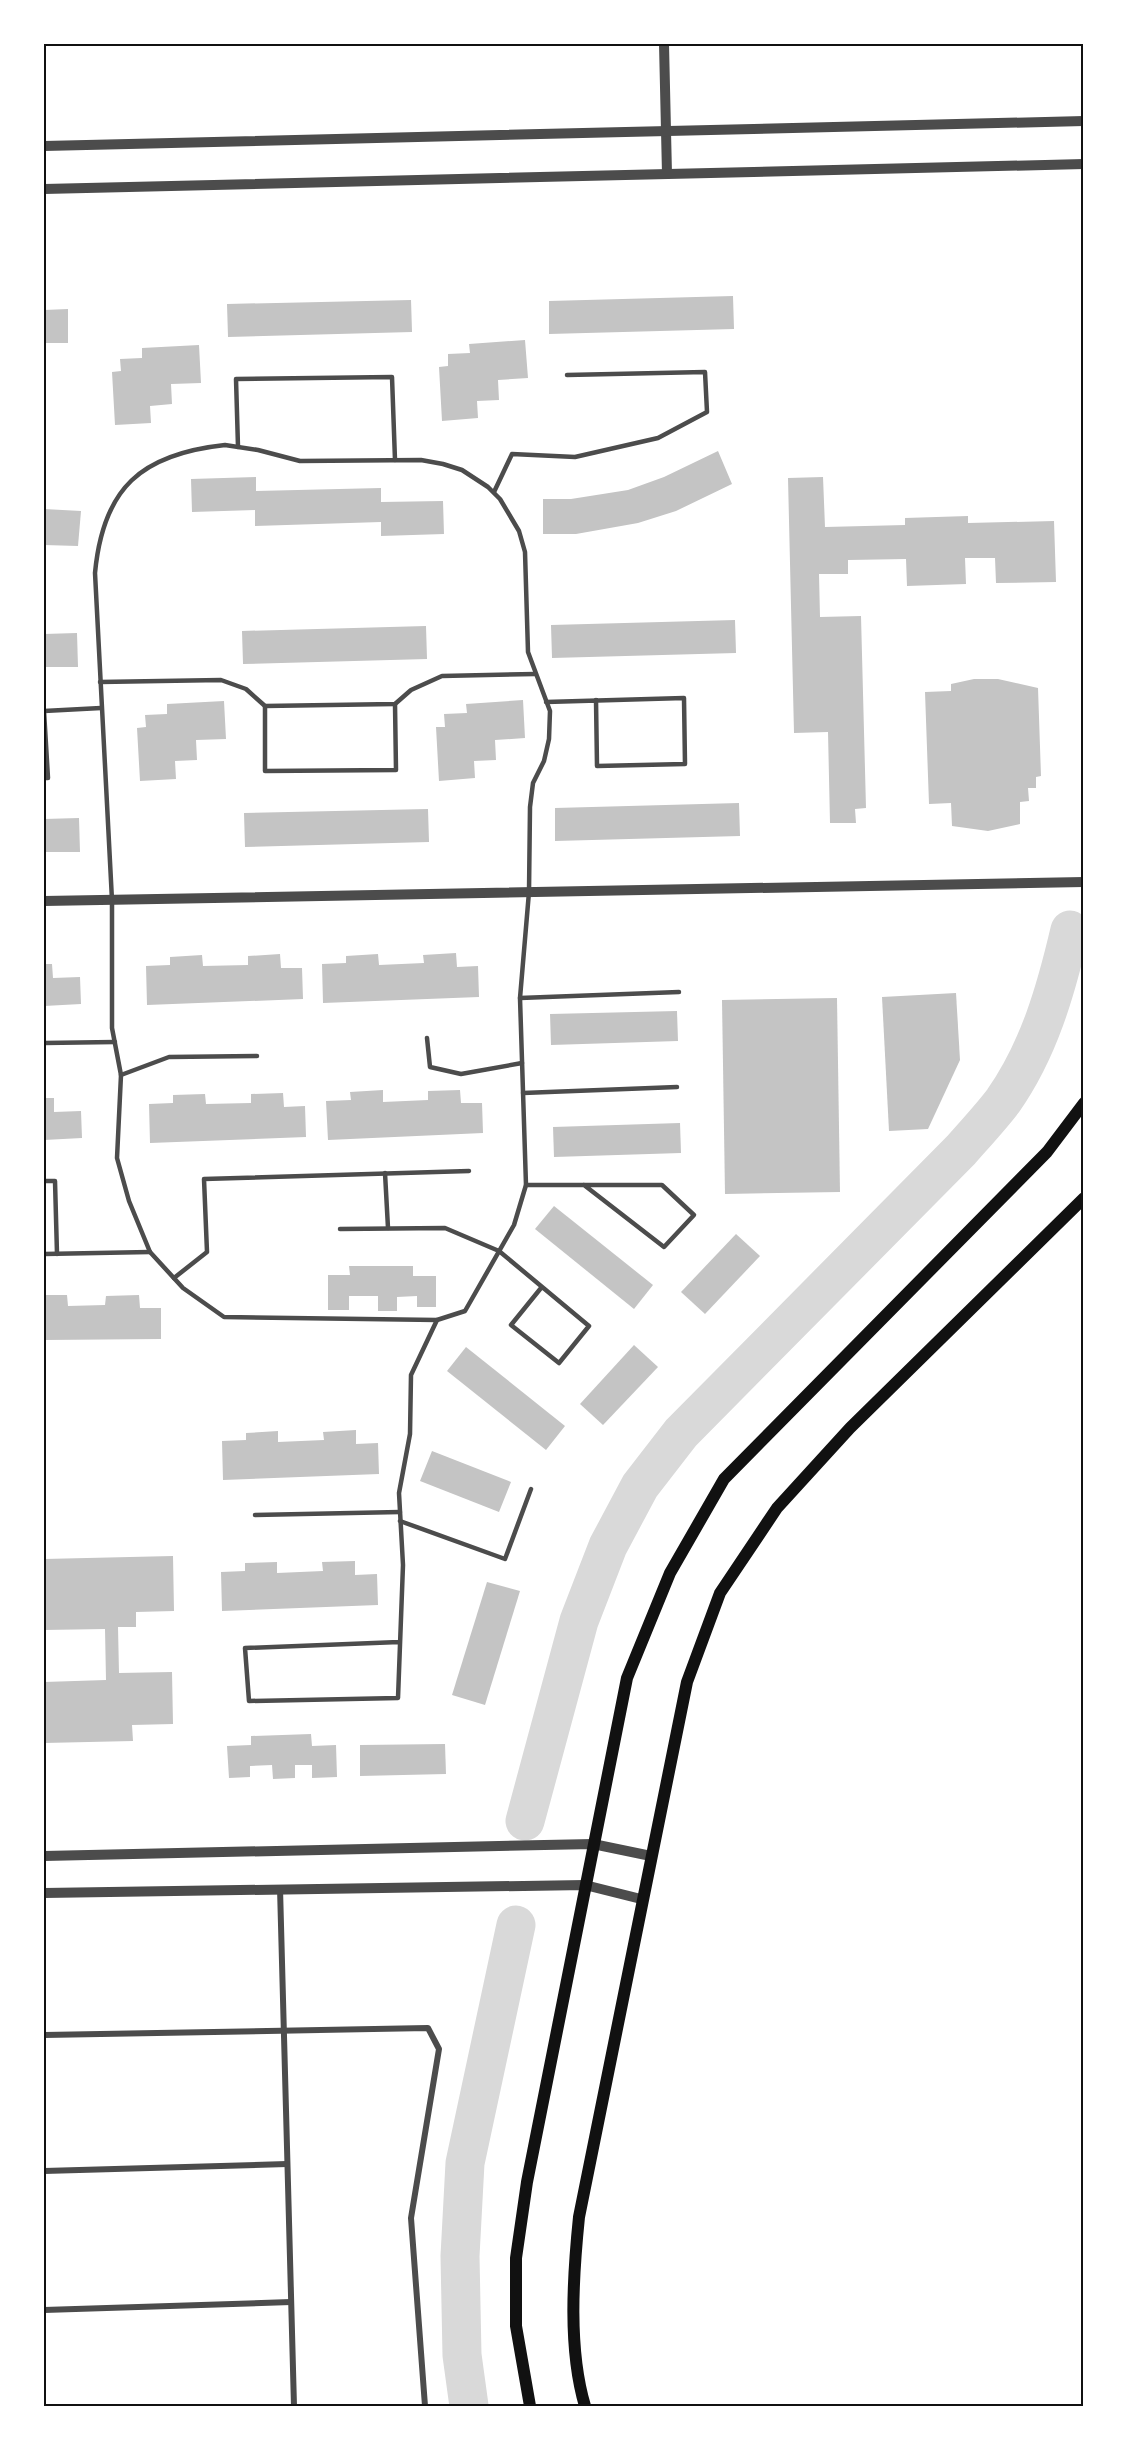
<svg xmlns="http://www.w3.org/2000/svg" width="1127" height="2450" viewBox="0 0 1127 2450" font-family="'Alegreya Sans',sans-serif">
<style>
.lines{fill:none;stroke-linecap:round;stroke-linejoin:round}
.river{stroke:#d9d9d9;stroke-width:39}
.building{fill:#c4c4c4}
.service{stroke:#4c4c4c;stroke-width:4.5}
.minor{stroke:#4c4c4c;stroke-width:6}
.tertiary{stroke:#4c4c4c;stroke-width:10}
.secondary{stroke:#111;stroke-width:12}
.neatline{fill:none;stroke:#111;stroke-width:2}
</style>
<rect width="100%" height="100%" fill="#fff"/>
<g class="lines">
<g class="river">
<path d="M525,1821L579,1621L608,1546L640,1486L681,1433L961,1150C975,1134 990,1118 1003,1101C1039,1050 1056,990 1070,930"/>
<polyline points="469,2406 462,2355 460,2256 465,2163 516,1925"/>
</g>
</g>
<g class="building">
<polygon points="733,296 734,329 549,334 549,301"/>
<polygon points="411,300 412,332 228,337 227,304"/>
<polygon points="68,309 68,343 44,343 44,310"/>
<polygon points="525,340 528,378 498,380 499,400 477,401 478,418 442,421 439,367 448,366 448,354 470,353 469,344"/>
<polygon points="199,345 201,383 171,384 172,404 150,406 151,423 115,425 112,372 121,371 120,359 142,358 142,348"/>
<polygon points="718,451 732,484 676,511 638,523 576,534 543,534 543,499 571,499 628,490 664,477"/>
<polygon points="256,477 256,491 381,488 381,502 443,501 444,534 381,536 381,522 255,526 255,510 192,512 191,479"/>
<polygon points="823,477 825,527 905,525 905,518 968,516 968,523 1054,521 1056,582 996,583 995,558 965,558 966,584 907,586 906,559 848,560 848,574 819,574 820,617 861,616 866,808 855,809 856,823 830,823 828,732 794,733 788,478"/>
<polygon points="44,509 81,511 78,546 44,545"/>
<polygon points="735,620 736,653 552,658 551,625"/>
<polygon points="426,626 427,659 243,664 242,631"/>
<polygon points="77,633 78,667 44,667 44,634"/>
<polygon points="974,679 998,679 1038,688 1041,776 1036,777 1036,788 1028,788 1029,801 1020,802 1020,824 988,831 952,826 951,803 929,804 925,692 951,691 951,684"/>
<polygon points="523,700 525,738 495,740 496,760 474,761 475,778 439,781 436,727 445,727 444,714 467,713 466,704"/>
<polygon points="224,701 226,739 196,740 197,760 175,761 176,779 140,781 137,728 146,727 145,715 167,714 167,704"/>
<polygon points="739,803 740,836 555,841 555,808"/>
<polygon points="428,809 429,842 245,847 244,813"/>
<polygon points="79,818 80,852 44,852 44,819"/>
<polygon points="456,953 457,967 478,966 479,997 323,1003 322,964 346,963 346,956 378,954 379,965 424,963 423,955"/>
<polygon points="280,954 281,968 302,968 303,999 147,1005 146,966 170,965 170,957 202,955 203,966 248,965 248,956"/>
<polygon points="44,964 52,964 53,978 80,977 81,1004 44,1006"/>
<polygon points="956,993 960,1060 928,1129 889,1131 882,997"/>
<polygon points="837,998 840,1192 725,1194 722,1000"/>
<polygon points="677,1011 678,1041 551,1045 550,1014"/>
<polygon points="383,1090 383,1102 428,1100 428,1091 460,1090 461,1103 482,1103 483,1133 328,1140 326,1101 351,1100 350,1092"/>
<polygon points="283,1093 284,1107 305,1106 306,1137 150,1143 149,1104 173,1103 173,1095 205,1094 206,1104 251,1103 251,1094"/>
<polygon points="44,1098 54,1098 54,1112 81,1111 82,1138 44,1140"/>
<polygon points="680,1123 681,1153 554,1157 553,1127"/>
<polygon points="554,1206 653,1285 634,1309 535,1229"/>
<polygon points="736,1234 760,1256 705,1314 681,1292"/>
<polygon points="349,1266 413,1266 413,1276 436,1276 436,1307 417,1307 417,1296 397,1297 397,1311 378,1311 378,1296 349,1296 349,1310 328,1310 328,1275 350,1275"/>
<polygon points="44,1295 67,1295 68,1306 105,1305 106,1296 139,1295 140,1308 161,1308 161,1339 44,1340"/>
<polygon points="634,1345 658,1367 603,1425 580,1404"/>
<polygon points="466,1347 565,1426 546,1450 447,1371"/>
<polygon points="356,1430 356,1444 378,1443 379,1474 223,1480 222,1441 246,1440 246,1433 278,1431 278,1442 324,1440 323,1432"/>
<polygon points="432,1451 511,1482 499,1512 420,1481"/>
<polygon points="173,1556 174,1611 136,1612 136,1627 118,1627 119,1673 172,1672 173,1724 132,1725 133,1741 44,1743 44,1682 106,1680 105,1629 44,1630 44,1559"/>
<polygon points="355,1561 355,1575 377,1574 378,1605 222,1611 221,1572 245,1571 245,1563 277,1562 277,1573 323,1571 322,1562"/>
<polygon points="487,1582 520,1591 485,1705 452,1695"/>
<polygon points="311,1734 312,1746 336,1745 337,1777 312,1778 312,1765 295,1765 295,1778 273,1779 272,1765 250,1766 250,1777 229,1778 227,1746 251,1745 251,1736"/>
<polygon points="445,1744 446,1774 360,1776 360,1745"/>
</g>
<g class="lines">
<g class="service">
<path d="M225,445L258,450L300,461L421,460L443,464L462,470L488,487L500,499L519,531L525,552L528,652L550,711L549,739L544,761L533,783L530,807L529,892L520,998L526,1185L514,1225L465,1311L437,1320L224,1317L183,1288L150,1252L129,1201L117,1158L121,1075L112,1028V900L95,573C103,488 141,454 225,445Z"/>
<polyline points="238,447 236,379 392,377 395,460"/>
<polyline points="494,492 512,454 575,457 658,438 707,412 705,372 567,375"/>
<polyline points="100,682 221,680 246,689 265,706 395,704 411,690 442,676 535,674"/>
<polyline points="546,702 684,698 685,764 597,766 596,700"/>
<polyline points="265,706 265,771 396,770 395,704"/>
<polyline points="44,711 101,708"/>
<polyline points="44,778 48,778 44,711"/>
<polyline points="520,998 679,992"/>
<polyline points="427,1038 430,1067 461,1074 522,1063"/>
<polyline points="44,1043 115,1042"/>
<polyline points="121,1075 169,1057 257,1056"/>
<polyline points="523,1093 677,1087"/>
<polyline points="385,1173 388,1228"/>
<polyline points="44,1181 55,1181 57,1254"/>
<polyline points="526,1185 662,1185 694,1215 664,1247 584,1185"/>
<polyline points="340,1229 445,1228 499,1251 589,1326 559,1363 511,1325 541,1288"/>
<polyline points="44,1254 150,1252"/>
<polyline points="174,1278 207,1252 204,1179 469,1171"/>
<polyline points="255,1515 400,1512"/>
<polyline points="400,1521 505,1559 531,1489"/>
<polyline points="399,1642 245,1648 249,1701 398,1698 403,1565 399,1493 410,1434 411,1375 437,1320"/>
</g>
<g class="minor">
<polyline points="280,1888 294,2406"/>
<polyline points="44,2035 428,2028 439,2049 411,2218 425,2406"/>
<polyline points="44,2171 287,2164"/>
<polyline points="44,2310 291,2302"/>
</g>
<g class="tertiary">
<polyline points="664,44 667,174"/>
<polyline points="44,146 1084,121"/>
<polyline points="44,189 1084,164"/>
<polyline points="44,901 1084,882"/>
<polyline points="44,1856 593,1844 651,1856"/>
<polyline points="44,1893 585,1885 641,1899"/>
</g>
<g class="secondary">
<polyline points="530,2406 516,2326 516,2258 527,2182 627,1678 670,1573 724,1479 1047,1152 1084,1103"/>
<path d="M585,2406C568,2349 573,2276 579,2217L687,1682L720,1593L777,1508L850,1428L1084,1198"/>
</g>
</g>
<rect width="1127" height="2450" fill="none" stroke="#ffffff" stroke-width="90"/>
<rect x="45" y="45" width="1037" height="2360" class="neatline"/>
</svg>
